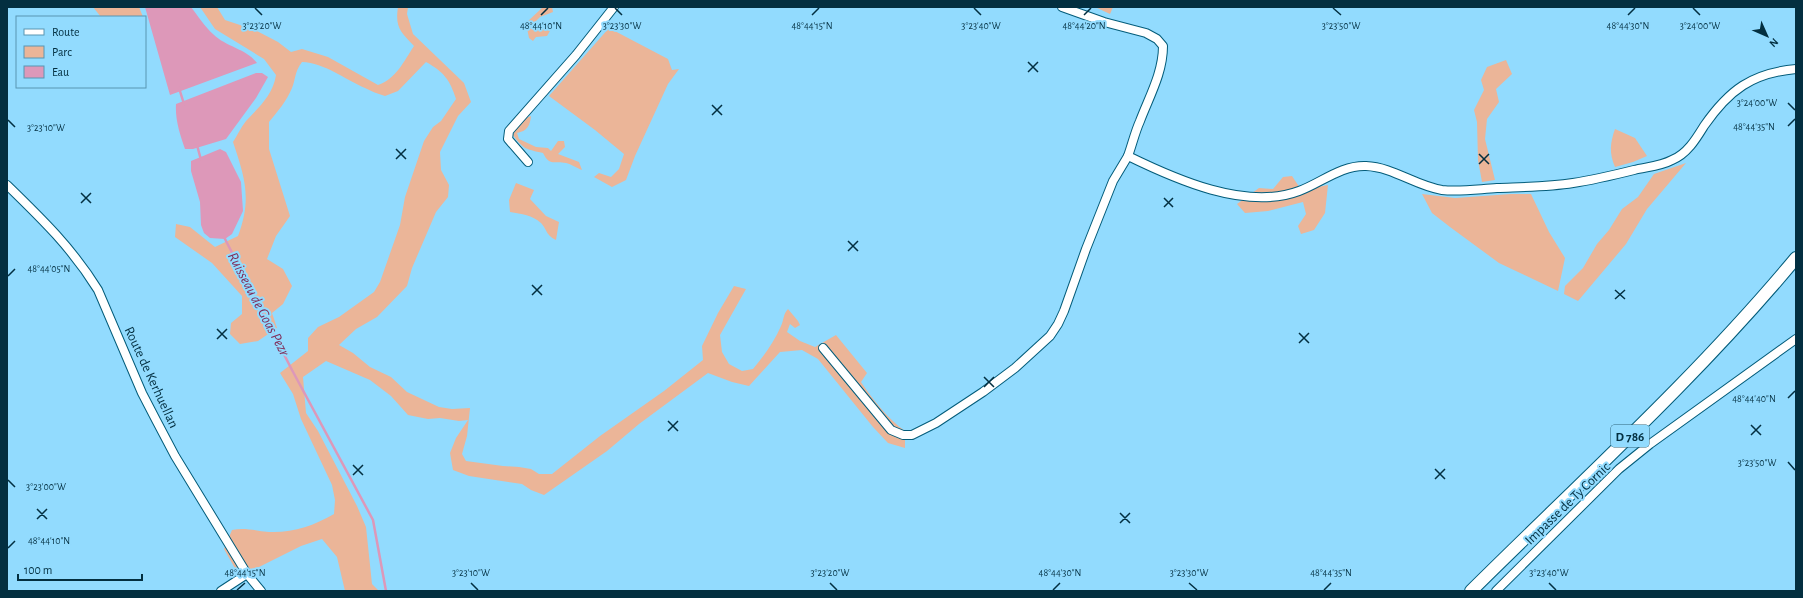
<svg xmlns="http://www.w3.org/2000/svg" width="1803" height="598" viewBox="0 0 1803 598" font-family="'Alegreya Sans',sans-serif">
<style>
.green{fill:#ebb598}
.water{fill:#dd98b9}
.lines{fill:none;stroke-linecap:round;stroke-linejoin:round}
.stream{stroke:#dd98b9;stroke-width:2.5}
.minor-casing{stroke:#035c7a;stroke-width:10}
.primary-casing{stroke:#035c7a;stroke-width:14}
.minor{stroke:#fff;stroke-width:8}
.primary{stroke:#fff;stroke-width:12}
.ticks{fill:none;stroke:#032f40;stroke-width:1.5}
.labels{text-anchor:middle;stroke-width:4;stroke-linejoin:round;paint-order:stroke}
.shield{fill:#92dbfe;stroke:#2e6379;stroke-width:1}
.shield-label{font-size:13px;font-weight:bold;fill:#032f40}
.street-label{font-size:14px;fill:#032f40;stroke:#92dbfe}
.water-label{font-size:15px;font-style:italic;fill:#802f5b;stroke:#92dbfe}
.ticks-label{font-size:10px;text-anchor:middle;fill:#032f40;stroke:#92dbfe;stroke-width:4;stroke-linejoin:round;paint-order:stroke}
</style>
<rect width="100%" height="100%" fill="#92dbfe"/>
<g class="green">
<polygon points="93,7 139,7 143,17 101,17"/>
<path d="M200,7H217L225,20L255,30L278,42L291,52L302,49L328,57L378,85C396,79 404,61 414,46C400,31 395,27 398,7H408L407,14L413,34L464,83L471,102L458,116L440,152L441,170L449,185L448,197L436,212L412,268L407,286L377,317L356,329L339,345L353,353L370,367L391,377L407,392L439,407L452,409L470,408L467,436L462,454L466,461L503,466L519,467L531,469L539,474H552L600,436L664,391L703,360L702,346L718,313L734,286L746,289L720,335L722,352L729,364L742,371L753,369C764,356 774,342 781,326C784,320 783,314 788,309L798,321L800,325L795,328L790,324L787,332L800,341L815,347L836,335L867,373L861,382C873,400 888,419 905,431V448L888,443L873,427L818,359L802,350L780,352L749,386L732,382L708,373L639,424L607,451L544,495L531,490L522,484L469,476L453,470L450,453L456,438L468,420L459,421L440,418L428,419L408,415L391,396L370,380L326,361L303,377L306,413L318,431L357,506L366,527L372,584L379,591H345L337,557L322,539L301,546L257,568L237,572L224,549L232,530C245,527 256,531 269,532C293,533 313,526 334,514L335,500L332,485L301,419L293,394L280,373L308,351V338L318,327L339,317L374,292L380,282L400,225L405,197L424,141L433,127L441,121L456,99C450,80 444,72 426,62L398,91L385,96C378,94 371,91 365,88C344,79 325,63 302,62C294,73 296,78 292,88C286,102 278,111 269,122V149L290,216L276,236L267,259L283,269L292,286L283,304L272,313L277,328L258,341L240,344L230,334L231,323L242,314V296L212,263L175,237L176,224L190,227L215,247L238,236C252,199 245,178 233,142C237,136 241,127 246,121C259,107 273,95 276,75L264,59L215,29Z"/>
<polygon points="543,7 552,7 553,12 540,17 532,25 535,29 551,29 547,36 536,37 533,41 529,38 526,23"/>
<polygon points="1095,7 1113,7 1110,14"/>
<polygon points="609,28 668,59 672,70 679,69 668,84 635,156 626,180 612,187 594,177 599,173 611,177 619,169 624,154 595,130 549,96"/>
<polygon points="1506,60 1512,74 1496,89 1499,102 1487,119 1485,139 1495,180 1482,182 1478,160 1477,122 1474,110 1484,90 1481,80 1487,67"/>
<path d="M531,116C530,126 527,131 517,133L519,139L536,147L548,148L551,151L558,141H564L565,147L558,154L579,162L582,170C577,168 571,164 566,163C554,160 550,167 543,153C526,149 524,150 513,135C516,127 522,119 531,116Z"/>
<path d="M1615,129L1635,138L1647,156L1633,162L1615,167C1609,153 1610,143 1615,129Z"/>
<polygon points="1686,163 1647,209 1626,244 1578,301 1564,294 1565,286 1583,268 1597,244 1609,230 1622,209 1638,197 1654,174"/>
<polygon points="1292,176 1304,194 1318,187 1328,185 1325,213 1314,230 1301,234 1298,226 1306,214 1303,202 1268,211 1245,213 1237,204 1259,188 1273,189 1283,177"/>
<path d="M516,183L534,190L530,199L546,216L559,222L556,240C545,234 548,231 541,223C532,215 522,214 510,212L509,200Z"/>
<polygon points="1422,194 1455,198 1511,194 1531,194 1549,232 1565,258 1558,291 1499,263 1450,227 1432,213"/>
</g>
<g class="water">
<path d="M145,7H191C198,16 205,27 213,34C226,47 247,49 257,63L170,95Z"/>
<path d="M256,73H262L268,77L256,98L226,139L193,149H185C180,134 175,120 176,104Z"/>
<polygon points="220,149 226,152 241,182 243,211 232,234 225,239 210,238 204,233 201,225 200,202 191,171 191,161"/>
</g>
<g class="lines">
<g class="stream">
<polyline points="179,88 184,104"/>
<polyline points="197,145 201,160"/>
<polyline points="224,237 292,370 373,520 386,591"/>
</g>
<g class="minor-casing">
<g id="minor">
<path d="M1062,7L1104,22L1146,33L1157,39L1163,46C1163,73 1149,97 1140,121C1135,132 1132,145 1128,156C1175,179 1246,211 1299,191C1321,183 1341,165 1366,166C1393,167 1416,186 1442,190C1460,192 1479,189 1497,188C1522,187 1548,187 1573,183C1593,180 1614,175 1634,170C1646,167 1661,166 1672,160C1687,154 1696,139 1704,126C1729,90 1752,73 1796,69"/>
<polyline points="528,162 508,139 509,131 576,55 614,7"/>
<path d="M7,185C42,219 72,248 98,290L142,393L156,420L175,456L247,574L261,591"/>
<polyline points="823,348 891,430 903,435 912,435 936,423 983,392 1015,368 1050,336 1058,324 1064,311 1086,249 1113,181 1128,156"/>
<polyline points="221,591 247,574"/>
<polyline points="1496,591 1619,469 1650,444 1796,339"/>
</g>
</g>
<g class="primary-casing">
<path id="primary" d="M1471,591C1581,482 1696,378 1796,258"/>
</g>
<use href="#minor" class="minor"/>
<use href="#primary" class="primary"/>
</g>
<path class="ticks" d="M255,8L262,15M615,8L622,15M974,8L981,15M1333,8L1341,15M1693,8L1700,15M541,15L548,8M812,15L819,8M1084,15L1091,8M1628,15L1635,8M1028,62L1038,72M1028,72L1038,62M1788,103L1795,110M712,105L722,115M712,115L722,105M8,120L15,127M1788,126L1795,119M396,149L406,159M1479,154L1489,164M396,159L406,149M1479,164L1489,154M81,193L91,203M1164,198L1173,207M81,203L91,193M1164,207L1173,198M848,241L858,251M848,251L858,241M8,276L15,269M532,285L542,295M1615,290L1625,299M532,295L542,285M1615,299L1625,290M217,329L227,339M1299,333L1309,343M217,339L227,329M1299,343L1309,333M984,377L994,387M984,387L994,377M1788,398L1795,391M668,421L678,431M1751,425L1761,435M668,431L678,421M1751,435L1761,425M1788,462L1795,470M353,465L363,475M1435,469L1445,479M353,475L363,465M1435,479L1445,469M8,480L15,487M37,509L47,519M1120,513L1130,523M37,519L47,509M1120,523L1130,513M8,548L15,541M471,583L478,590M830,583L837,590M1189,583L1197,590M1549,583L1556,590M237,590L245,583M1053,590L1060,583M1324,590L1331,583"/>
<g class="labels">
<rect class="shield" x="1611" y="425" width="38" height="22" rx="3"/>
<g class="shield-label">
<text x="1630" y="441">D 786</text>
</g>
<g class="street-label">
<text transform="translate(152 377) rotate(65)" y="5">Route de Kerhuellan</text>
<text transform="translate(1567 503) rotate(-44)" y="5">Impasse de Ty Cornic</text>
</g>
<g class="water-label">
<text transform="translate(259 304) rotate(62)" y="5">Ruisseau de Goas Pezr</text>
</g>
</g>
<g class="ticks-label">
<text x="262" y="29">3°23'20"W</text>
<text x="541" y="29">48°44'10"N</text>
<text x="622" y="29">3°23'30"W</text>
<text x="812" y="29">48°44'15"N</text>
<text x="981" y="29">3°23'40"W</text>
<text x="1084" y="29">48°44'20"N</text>
<text x="1341" y="29">3°23'50"W</text>
<text x="1628" y="29">48°44'30"N</text>
<text x="1700" y="29">3°24'00"W</text>
<text x="1757" y="106">3°24'00"W</text>
<text x="1754" y="130">48°44'35"N</text>
<text x="46" y="131">3°23'10"W</text>
<text x="49" y="272">48°44'05"N</text>
<text x="1754" y="402">48°44'40"N</text>
<text x="1757" y="466">3°23'50"W</text>
<text x="46" y="490">3°23'00"W</text>
<text x="49" y="544">48°44'10"N</text>
<text x="245" y="576">48°44'15"N</text>
<text x="1331" y="576">48°44'35"N</text>
<text x="471" y="576">3°23'10"W</text>
<text x="830" y="576">3°23'20"W</text>
<text x="1060" y="576">48°44'30"N</text>
<text x="1189" y="576">3°23'30"W</text>
<text x="1549" y="576">3°23'40"W</text>
</g>
<rect width="1803" height="598" fill="none" stroke="#032f40" stroke-width="16"/>
<rect x="16" y="16" width="130" height="72" fill="#92dbfe" stroke="#5996b2"/>
<rect x="24" y="29" width="20" height="6" fill="#ffffff" stroke="#5996b2"/>
<text x="52" y="36" font-size="12" fill="#032f40">Route</text>
<rect x="24" y="46" width="20" height="12" fill="#ebb598" stroke="#5996b2"/>
<text x="52" y="56" font-size="12" fill="#032f40">Parc</text>
<rect x="24" y="66" width="20" height="12" fill="#dd98b9" stroke="#5996b2"/>
<text x="52" y="76" font-size="12" fill="#032f40">Eau</text>
<g transform="translate(1767 36) rotate(135)" stroke="#92dbfe" stroke-width="3" paint-order="stroke">
<path d="M0-3L7 15L0 10L-7 15Z" fill="#032f40"/>
<text y="-6" font-size="11" font-weight="bold" text-anchor="middle" fill="#032f40">N</text>
</g>
<path d="M18 574v6h124v-6" fill="none" stroke="#032f40" stroke-width="2"/>
<text x="24" y="574" font-size="12" fill="#032f40" stroke="#92dbfe" stroke-width="3" paint-order="stroke">100 m</text>
</svg>
